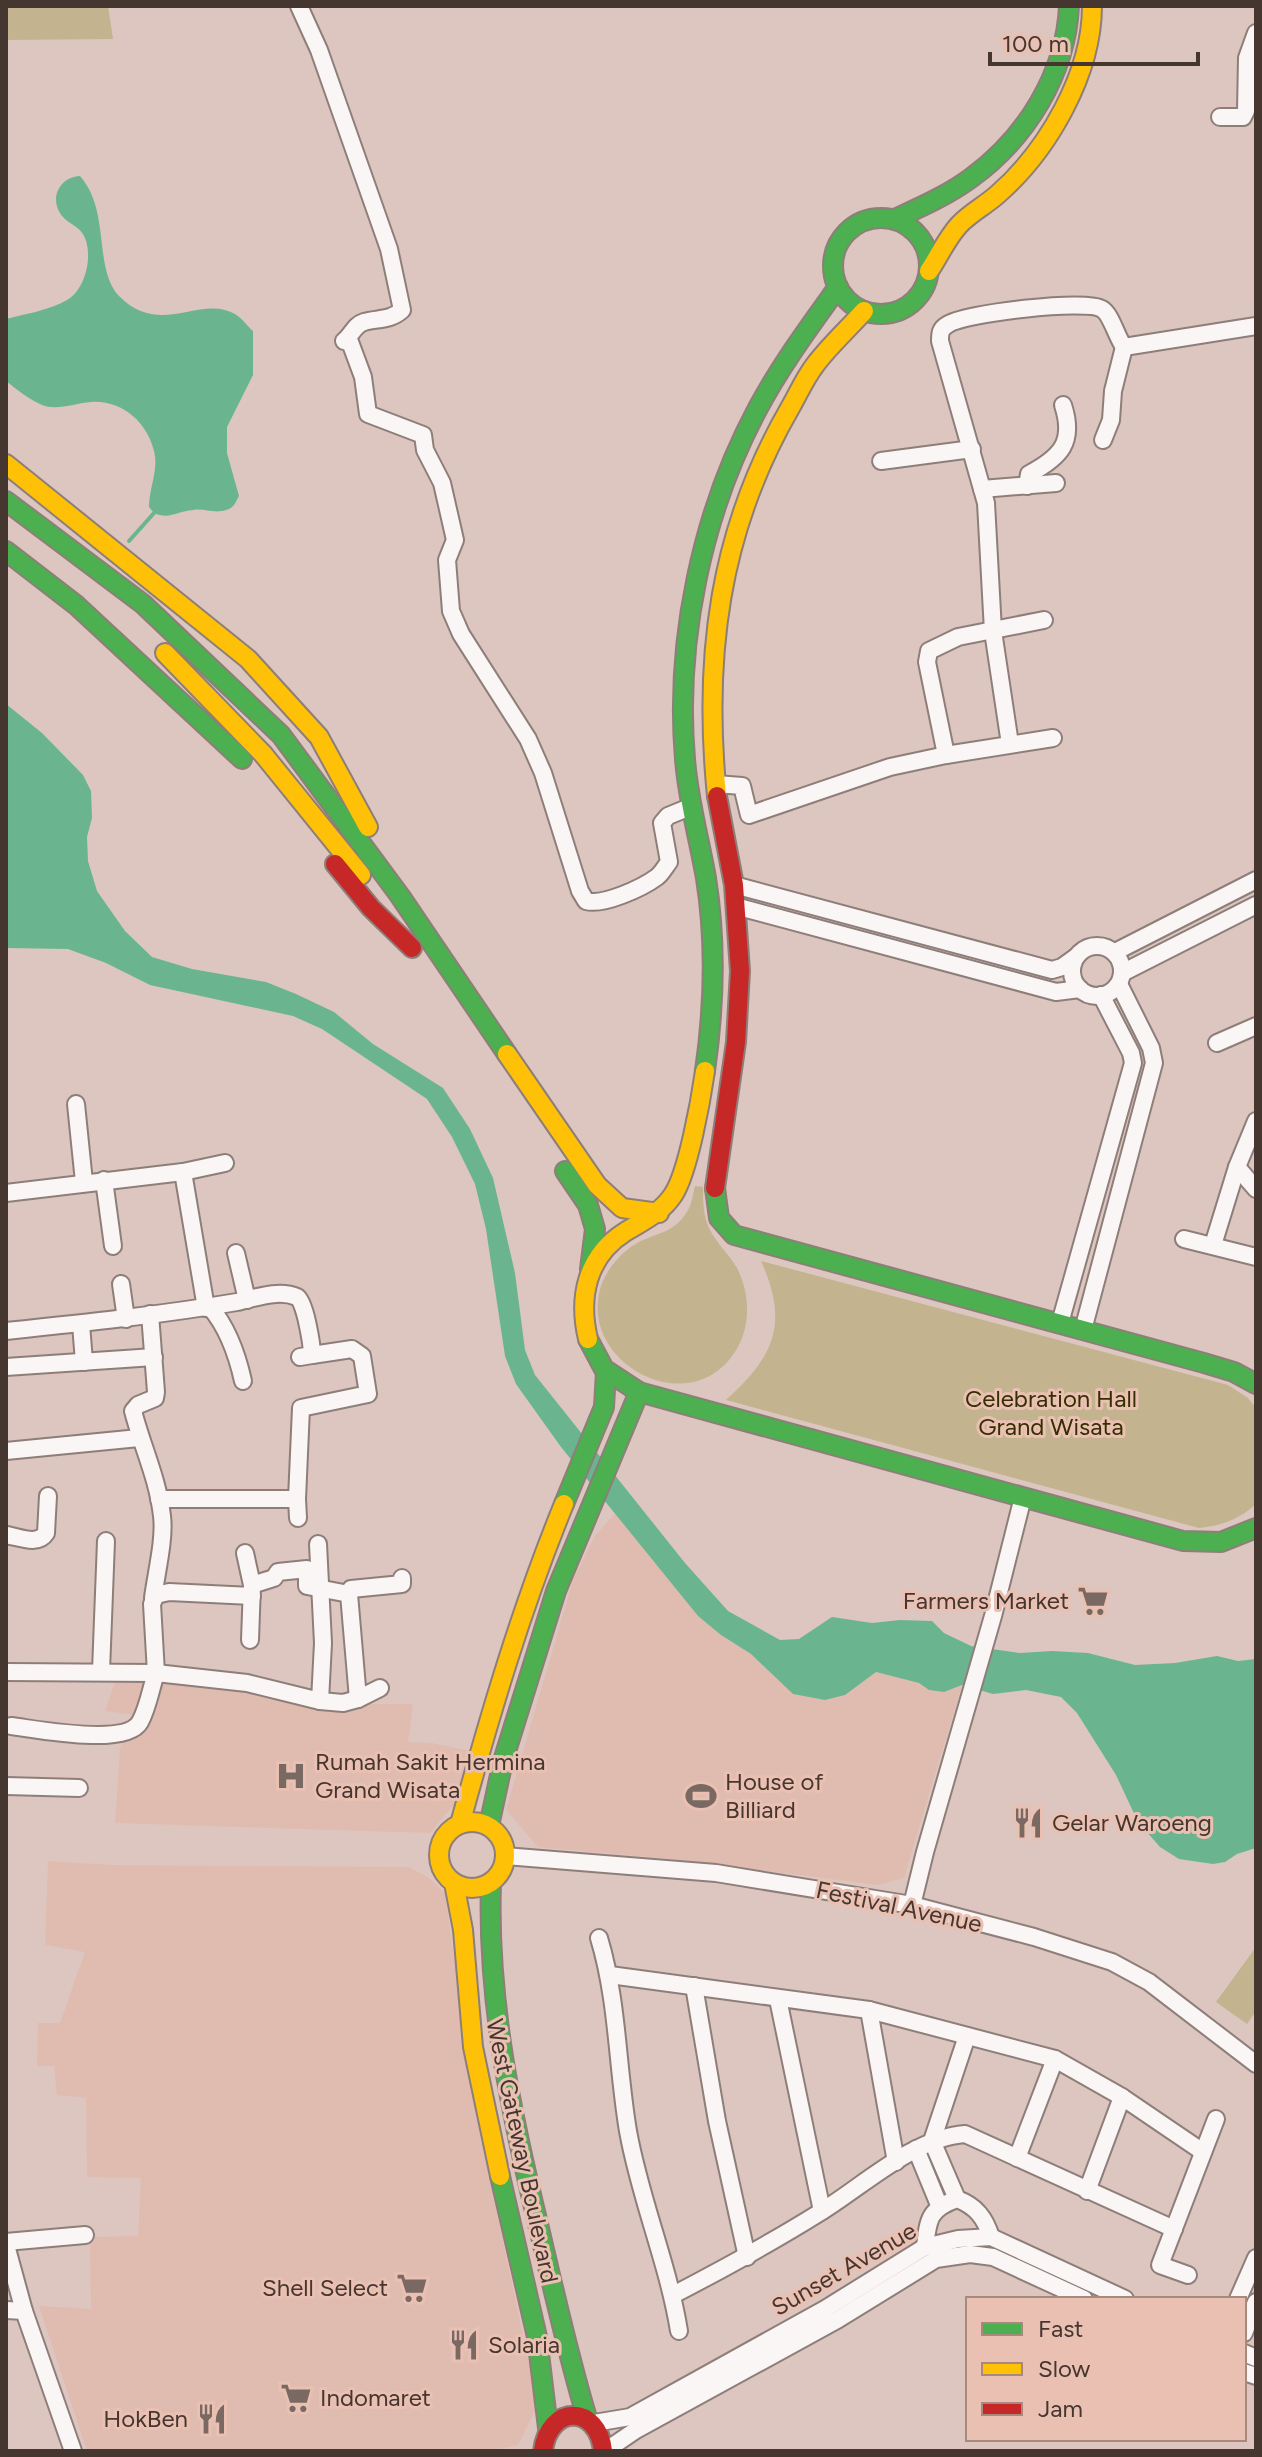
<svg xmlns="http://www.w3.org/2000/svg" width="1262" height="2457" viewBox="0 0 1262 2457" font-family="Figtree,sans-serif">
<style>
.built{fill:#e0bcb0}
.green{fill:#c3b38f}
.water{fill:#6ab58f}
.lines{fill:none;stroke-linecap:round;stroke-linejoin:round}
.stream{stroke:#6ab58f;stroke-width:4}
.street-casing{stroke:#8e7e79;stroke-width:20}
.fast-casing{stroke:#8e7e79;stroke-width:22}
.slow-casing{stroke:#8e7e79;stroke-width:22}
.jam-casing{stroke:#8e7e79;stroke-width:22}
.street{stroke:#faf6f5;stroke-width:16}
.fast{stroke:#4caf50;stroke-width:18}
.slow{stroke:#ffc107;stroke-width:18}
.jam{stroke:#c62828;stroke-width:18}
.labels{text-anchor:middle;stroke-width:6;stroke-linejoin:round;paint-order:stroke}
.park-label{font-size:24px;fill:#362e00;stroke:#e9c0b2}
.poi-label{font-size:24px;fill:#463630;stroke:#e9c0b2;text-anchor:start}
.street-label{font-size:24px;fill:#463630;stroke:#e9c0b2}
</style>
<rect width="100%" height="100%" fill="#dcc6bf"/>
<g class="built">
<polygon points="615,1513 698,1616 721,1635 751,1654 793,1694 863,1680 876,1672 920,1683 929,1690 944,1692 962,1685 904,1878 878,1885 681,1860 538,1847 506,1810 573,1580 595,1536"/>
<polygon points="118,1673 363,1704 413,1704 408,1742 432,1743 470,1751 457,1801 430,1833 115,1823 120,1749 136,1715 105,1711"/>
<polygon points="48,1861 112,1865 409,1867 428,1877 445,1893 476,2116 538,2405 518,2445 491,2451 87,2451 39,2306 91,2309 90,2237 138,2236 141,2178 87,2177 86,2098 57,2095 54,2066 37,2066 38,2023 60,2023 85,1952 45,1945"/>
</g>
<g class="green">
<polygon points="6,6 108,6 113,39 6,40"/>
<path d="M695,1186L703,1187C703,1200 703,1216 709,1228C716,1243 729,1254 737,1268C752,1297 751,1335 729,1360C682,1416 585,1363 599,1294C602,1274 621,1251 639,1242C659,1232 675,1233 688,1210C692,1203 693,1194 695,1186Z"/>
<path d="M761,1261L1228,1385L1248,1398L1256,1408V1504C1238,1520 1223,1525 1199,1528L726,1400C775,1356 789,1323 761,1261Z"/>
<polygon points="1256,1947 1256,2011 1247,2024 1216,2002"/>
</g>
<g class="water">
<path d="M80,176C111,211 93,269 119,296C160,338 200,294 235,314C242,318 247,326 253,331V375L227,427V453L239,496C235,503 234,508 226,510C214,514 204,508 193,510C178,511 169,520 154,513L149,507C149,488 159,469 154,451C147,422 122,400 91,402C76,403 56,411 42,405C30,400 16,389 6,381V319C25,314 50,310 67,300C85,290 93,257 85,238C80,226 70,225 63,217C48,200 59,177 80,176Z"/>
<polygon points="6,704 42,733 83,775 91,791 92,818 87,837 88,861 97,891 125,931 152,957 192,969 266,982 296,994 334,1012 373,1044 443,1088 470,1129 493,1178 515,1273 525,1350 535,1375 685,1563 728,1611 780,1640 799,1639 832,1617 872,1623 900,1620 932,1621 944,1633 971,1646 1020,1653 1052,1651 1088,1653 1135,1665 1175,1663 1217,1656 1238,1661 1256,1659 1256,1848 1237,1854 1225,1862 1213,1864 1179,1859 1160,1847 1138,1822 1116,1775 1077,1713 1061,1697 1026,1690 993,1694 962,1685 944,1692 929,1690 919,1683 876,1672 845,1695 825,1700 793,1694 751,1654 721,1635 698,1616 561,1447 516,1384 505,1356 486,1229 475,1184 452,1137 427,1099 322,1029 293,1016 150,985 106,963 68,949 6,948"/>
</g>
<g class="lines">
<polyline class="stream" points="129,541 154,513"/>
<g class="street-casing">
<g id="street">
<path d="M299,6L319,50L389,249L402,310C390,321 377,318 364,322C354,325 352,335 344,341L350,342L363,377L368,414L423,435L425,450L442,483L455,540L447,560L451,611L461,634L528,739L543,773L580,891L586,901C603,906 642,888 657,877C662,873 665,867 669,862L662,823L668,816L690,807"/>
<polyline points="1220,117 1243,117 1246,111 1247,58 1256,33"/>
<polyline points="1103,440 1111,420 1113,391 1124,347"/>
<polyline points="881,461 972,449"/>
<path d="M1027,486L1029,474C1061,457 1075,442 1063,405"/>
<polyline points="982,489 1056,483"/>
<path d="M1010,744L993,631L986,503L940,341C940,334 940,329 947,325C963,313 1086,299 1102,309C1111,314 1117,338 1124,347L1256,326"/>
<polyline points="946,755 927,662 929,651 958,637 1044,620"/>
<polyline points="716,784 742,786 749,815 890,767 946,755 1053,738"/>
<polyline points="734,885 1052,970 1062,967 1076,957"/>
<polyline points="735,906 1056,992 1080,989"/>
<circle cx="1097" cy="971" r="25"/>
<polyline points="1115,952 1256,880"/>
<polyline points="1122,973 1256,905"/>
<polyline points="1217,1043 1256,1026"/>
<polyline points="76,1104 84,1182"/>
<polyline points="1237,1167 1256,1189"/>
<polyline points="183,1172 206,1308"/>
<polyline points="104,1180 113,1246"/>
<polyline points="6,1193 183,1172 225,1163"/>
<polyline points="1184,1239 1256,1257"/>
<polyline points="1213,1245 1237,1167 1256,1121"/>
<polyline points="236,1253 247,1300"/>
<polyline points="121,1284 126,1319"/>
<path d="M210,1307C228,1328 237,1354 243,1381"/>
<path d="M150,1314L156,1392L155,1398L138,1405L133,1411C142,1446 158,1479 162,1516C165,1539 156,1574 153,1598"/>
<polyline points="1060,1323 1133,1063 1131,1053 1101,995"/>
<polyline points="81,1324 84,1362"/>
<polyline points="1083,1330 1154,1063 1151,1048 1119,984"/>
<path d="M6,1331C83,1323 160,1315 237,1302C255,1298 279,1289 297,1297C305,1301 312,1345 312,1355L300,1357"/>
<polyline points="6,1367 154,1357"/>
<polyline points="6,1451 139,1438"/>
<polyline points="159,1499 297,1499 301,1408 368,1394 362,1356 352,1349 312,1355"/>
<polyline points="297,1499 298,1518"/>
<path d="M6,1535C19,1537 38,1546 46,1533L48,1496"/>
<polyline points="318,1544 323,1643 320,1701"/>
<polyline points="245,1553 252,1585 250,1640"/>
<polyline points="252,1585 274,1578 278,1572 307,1569 307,1586 349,1594 358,1699"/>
<polyline points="349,1594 351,1589 402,1584 402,1578"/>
<polyline points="101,1671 106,1541"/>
<polyline points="6,1672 156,1673 152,1604 156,1595 169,1592 252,1596"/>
<path d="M11,1726C36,1729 126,1747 140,1722C148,1708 151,1688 156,1673L247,1683L320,1701L343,1703L358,1699L380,1688"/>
<polyline points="6,1786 79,1788"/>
<polyline points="505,1856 716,1873 912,1905 1034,1937 1112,1962 1149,1982 1256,2064"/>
<polyline points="912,1905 925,1852 993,1616 1023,1497"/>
<path d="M599,1938C618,2001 617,2066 628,2131C640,2199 668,2263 679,2331"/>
<polyline points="610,1975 869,2010 1055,2059 1122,2097 1203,2152"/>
<polyline points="694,1986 717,2121 747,2257"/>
<polyline points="778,1999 822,2211"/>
<polyline points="869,2010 896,2162"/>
<polyline points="916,2149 939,2205"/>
<polyline points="1017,2158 1055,2059"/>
<polyline points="1087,2191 1122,2097"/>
<polyline points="957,2199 932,2141 967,2036"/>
<polyline points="6,2242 85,2235"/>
<polyline points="6,2245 24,2311 73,2451"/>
<path d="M925,2247C928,2219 929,2209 957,2199C976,2206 985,2218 991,2237"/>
<polyline points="1188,2275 1160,2265 1216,2119"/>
<path d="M673,2295C723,2269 771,2243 819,2213C862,2187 913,2138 965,2134L1174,2229"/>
<polyline points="1238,2299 1256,2258"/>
<polyline points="6,2310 24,2311"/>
<polyline points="1244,2333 1256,2302"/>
<polyline points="1244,2353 1256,2358"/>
<polyline points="1244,2372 1256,2376"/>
<polyline points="594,2423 630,2417 825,2309 925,2247 958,2239 991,2237 1125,2299"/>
<polyline points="605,2451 636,2430 837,2320 936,2259 970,2254 993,2257 1084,2299"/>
</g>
</g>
<g class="fast-casing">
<g id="fast">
<circle cx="881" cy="266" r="48"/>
<path d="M895,219C921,207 948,195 971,178C1026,138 1066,74 1069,6"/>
<polyline points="6,501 143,604 281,735 400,896 507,1054"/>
<polyline points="6,551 76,605 242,759"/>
<path d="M705,1071C714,1008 716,941 706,878C699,838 688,800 685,759C675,641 702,512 758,408C781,365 810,326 838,287"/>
<polyline points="565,1171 588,1205 595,1229 590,1269"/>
<polyline points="715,1188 719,1218 734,1235 1204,1363 1234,1372 1256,1384"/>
<polyline points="588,1339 604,1369 639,1392 1183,1541 1221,1542 1256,1528"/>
<polyline points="564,1504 604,1407 606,1371"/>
<polyline points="489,1826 503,1761 556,1591 639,1392"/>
<path d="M491,1883C487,2001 511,2113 539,2228C554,2292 568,2355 587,2418"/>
<polyline points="500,2176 537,2337 548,2428"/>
</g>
</g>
<g class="slow-casing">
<g id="slow">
<path d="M929,271C939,256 947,238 959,225C970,213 986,205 998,194C1048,150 1092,74 1092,6"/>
<polyline points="6,464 248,659 319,737 368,827"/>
<polyline points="165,653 263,754 361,875"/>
<path d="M717,796C703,657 719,531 790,408C798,394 805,378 815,365C829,346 848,329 864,311"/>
<polyline points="507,1054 597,1185 622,1208 659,1213"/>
<path d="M588,1339C578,1297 587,1256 625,1232C643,1221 662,1212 673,1195C688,1173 701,1099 705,1071"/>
<circle cx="472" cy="1855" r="33"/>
<path d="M460,1824C490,1715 521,1609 564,1504"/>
<polyline points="454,1883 463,1930 473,2047 500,2176"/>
</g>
</g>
<g class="jam-casing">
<g id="jam">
<polyline points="335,864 371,908 412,948"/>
<polyline points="715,1188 736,1042 740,971 734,885 717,796"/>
<path d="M543,2451C549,2404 598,2404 603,2451"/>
</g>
</g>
<use href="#street" class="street"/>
<use href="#fast" class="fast"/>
<use href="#slow" class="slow"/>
<use href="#jam" class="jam"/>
</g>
<defs>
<g id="supermarket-bare" transform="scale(2.4)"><path d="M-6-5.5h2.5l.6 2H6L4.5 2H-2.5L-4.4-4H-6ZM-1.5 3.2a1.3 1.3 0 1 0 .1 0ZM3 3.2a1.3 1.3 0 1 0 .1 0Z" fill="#7a6862" stroke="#e9c0b2" stroke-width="2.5" paint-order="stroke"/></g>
<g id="hospital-bare" transform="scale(2.4)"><path d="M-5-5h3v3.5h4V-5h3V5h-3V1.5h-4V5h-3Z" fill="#7a6862" stroke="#e9c0b2" stroke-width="2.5" paint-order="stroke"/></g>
<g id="stadium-bare" transform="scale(2.4)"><path d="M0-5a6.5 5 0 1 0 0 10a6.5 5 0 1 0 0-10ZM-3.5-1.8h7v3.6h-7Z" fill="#7a6862" stroke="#e9c0b2" stroke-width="2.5" paint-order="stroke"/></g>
<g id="restaurant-bare" transform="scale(2.4)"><path d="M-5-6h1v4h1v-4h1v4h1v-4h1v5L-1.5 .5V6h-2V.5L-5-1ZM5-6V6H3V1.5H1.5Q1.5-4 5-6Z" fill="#7a6862" stroke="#e9c0b2" stroke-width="2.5" paint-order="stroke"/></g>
</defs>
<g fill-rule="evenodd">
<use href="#supermarket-bare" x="1093" y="1601"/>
<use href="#hospital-bare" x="291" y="1776"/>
<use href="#stadium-bare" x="701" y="1796"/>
<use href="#restaurant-bare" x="1028" y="1823"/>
<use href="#supermarket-bare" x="412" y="2288"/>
<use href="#restaurant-bare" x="464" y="2345"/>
<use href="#supermarket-bare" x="296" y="2398"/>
<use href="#restaurant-bare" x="212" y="2419"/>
</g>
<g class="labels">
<g class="park-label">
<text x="1051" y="1407">Celebration Hall<tspan x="1051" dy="28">Grand Wisata</tspan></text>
</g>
<g class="poi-label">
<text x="1069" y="1609" text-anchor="end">Farmers Market</text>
<text x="315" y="1770">Rumah Sakit Hermina<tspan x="315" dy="28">Grand Wisata</tspan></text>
<text x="725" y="1790">House of<tspan x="725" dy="28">Billiard</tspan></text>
<text x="1052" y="1831">Gelar Waroeng</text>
<text x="388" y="2296" text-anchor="end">Shell Select</text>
<text x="488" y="2353">Solaria</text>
<text x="320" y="2406">Indomaret</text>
<text x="188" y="2427" text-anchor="end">HokBen</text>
</g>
<g class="street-label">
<text transform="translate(899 1907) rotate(12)" y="8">Festival Avenue</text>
<text transform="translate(522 2151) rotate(78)" y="8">West Gateway Boulevard</text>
<text transform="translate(844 2269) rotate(-30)" y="8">Sunset Avenue</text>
</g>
</g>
<rect width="1262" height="2457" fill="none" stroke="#463630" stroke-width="16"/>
<rect x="966" y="2297" width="280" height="144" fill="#e9c0b2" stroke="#a8897e" stroke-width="2"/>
<rect x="982" y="2323" width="40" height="12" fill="#4caf50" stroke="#a8897e" stroke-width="2"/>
<text x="1038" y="2337" font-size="24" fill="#463630">Fast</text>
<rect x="982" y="2363" width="40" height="12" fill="#ffc107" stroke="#a8897e" stroke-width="2"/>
<text x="1038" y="2377" font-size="24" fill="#463630">Slow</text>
<rect x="982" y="2403" width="40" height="12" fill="#c62828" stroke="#a8897e" stroke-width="2"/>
<text x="1038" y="2417" font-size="24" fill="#463630">Jam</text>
<path d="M990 52v12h208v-12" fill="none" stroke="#463630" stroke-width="4"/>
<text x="1002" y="52" font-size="24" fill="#463630" stroke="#e9c0b2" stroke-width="6" paint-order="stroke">100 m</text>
</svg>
